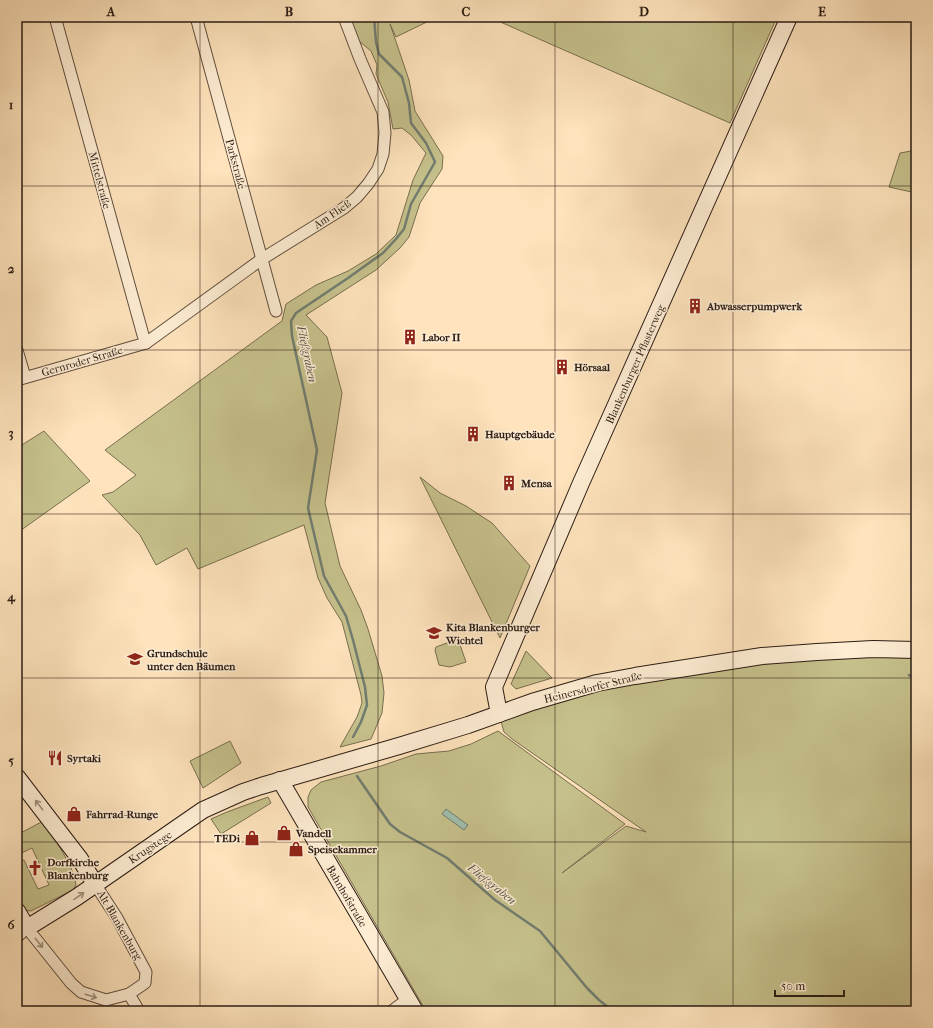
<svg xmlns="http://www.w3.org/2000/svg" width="933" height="1028" viewBox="0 0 933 1028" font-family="'IM FELL French Canon',serif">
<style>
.green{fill:#c6c18c;stroke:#786e50;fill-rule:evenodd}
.water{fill:#a0bead;stroke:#717d70}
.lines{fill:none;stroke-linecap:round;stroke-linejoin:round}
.stream{stroke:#717d70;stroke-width:2.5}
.minor-casing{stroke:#604e3e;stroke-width:13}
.secondary-casing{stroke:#2b1c14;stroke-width:18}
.minor{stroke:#feedd3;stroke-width:11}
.secondary{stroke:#feedd3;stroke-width:16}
.oneway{stroke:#9f8f7d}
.grid{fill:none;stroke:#2b1c14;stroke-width:1;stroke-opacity:0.55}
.labels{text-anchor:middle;stroke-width:3;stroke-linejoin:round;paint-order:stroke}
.street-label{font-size:11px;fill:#2b1c14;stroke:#feedd3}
.poi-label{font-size:11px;font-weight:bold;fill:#2b1c14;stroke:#feedd3;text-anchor:start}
.water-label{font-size:12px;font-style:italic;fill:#54554a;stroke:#feedd3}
.neatline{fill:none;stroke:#2b1c14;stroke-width:1.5}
.grid-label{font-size:13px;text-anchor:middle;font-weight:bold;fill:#2b1c14}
</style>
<rect width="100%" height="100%" fill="#fee3bc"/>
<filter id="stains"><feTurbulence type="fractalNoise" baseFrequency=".005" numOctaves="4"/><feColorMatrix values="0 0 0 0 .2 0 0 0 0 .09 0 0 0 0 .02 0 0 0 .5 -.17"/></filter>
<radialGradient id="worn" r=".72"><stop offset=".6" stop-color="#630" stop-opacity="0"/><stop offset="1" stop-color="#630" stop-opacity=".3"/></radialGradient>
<g class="green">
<polygon points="349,17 437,17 396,37 390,24 409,80 415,111 443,156 442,169 420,203 409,237 400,248 376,270 306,315 327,337 342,393 325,503 340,566 361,610 368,629 382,676 384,693 382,713 371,739 340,747 357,717 362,703 361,695 342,622 327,598 318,578 304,525 198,569 187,548 156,565 140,535 102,495 113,492 136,475 105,450 282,321 286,304 316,285 348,271 376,254 396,235 413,180 426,153 411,135 402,128 393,129 388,102 376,74 377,65 371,51 359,41"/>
<polygon points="489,17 777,17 730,123"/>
<polygon points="916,126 916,193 889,187 900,153 911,151"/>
<polygon points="44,431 90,481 17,533 17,448"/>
<polygon points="420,477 440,493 466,506 492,523 530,566 500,638"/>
<polygon points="458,639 466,662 450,667 439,665 435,650 436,647"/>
<polygon points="916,650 916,1011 426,1011 308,807 308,797 311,790 321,782 381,766 416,754 449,751 471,744 498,731 625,824 562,873 626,826 646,832 512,739 504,732 499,714 635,676"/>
<polygon points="526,651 552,678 516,689 511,684"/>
<polygon points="230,741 241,763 203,788 190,761"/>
<polygon points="268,797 271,803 221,834 211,819 227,812"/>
<path d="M45,820C53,840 74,865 76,885L73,890L31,911L24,910L17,897V835ZM32,848L49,885L38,889L24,860L20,861L17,855Z"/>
</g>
<polygon class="water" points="446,809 468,825 464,830 442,814"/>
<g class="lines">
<g class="stream">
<polyline points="909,675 916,680"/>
<polyline points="353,737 361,722 367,705 365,687 353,640 346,616 324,576 308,508 317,450 292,336 291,321 296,313 348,278 383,253 396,239 404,229 411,204 435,162 426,143 411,123 409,103 402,77 379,54 376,42 374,17"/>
<polyline points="357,776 390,824 400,832 447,858 495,900 540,931 587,988 599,1000 613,1011"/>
</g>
<g class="minor-casing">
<g id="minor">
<polyline points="55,17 143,335 146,343"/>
<polyline points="196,17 276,311"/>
<polyline points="17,350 25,377"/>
<polyline points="17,380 146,343 262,259 344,208 357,197 368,184 378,169 383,154 385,133 383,112 360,59 344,17"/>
<polyline points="17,937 27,928 71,983 81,992 106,1000 129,994 145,983 146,972 117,918 95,884"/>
<polyline points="129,994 139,1011"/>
<polyline points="392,1011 408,999"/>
</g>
</g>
<g class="secondary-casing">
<g id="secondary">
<polyline points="499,714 494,687 581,483 789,17"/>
<polyline points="17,777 80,859 95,884"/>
<polyline points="280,780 415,1011"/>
<polyline points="17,911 27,928 77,897 203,810 243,792 261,786 399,746 468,725 532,702 597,683 635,676 762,656 817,652 873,649 916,650"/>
</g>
</g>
<use href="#minor" class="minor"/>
<use href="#secondary" class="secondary"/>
</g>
<defs><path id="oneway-shaft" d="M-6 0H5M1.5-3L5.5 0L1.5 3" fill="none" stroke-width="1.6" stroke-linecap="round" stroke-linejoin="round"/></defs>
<g class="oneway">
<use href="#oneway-shaft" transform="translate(39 805) rotate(-127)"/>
<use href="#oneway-shaft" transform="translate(79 896) rotate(-35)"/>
<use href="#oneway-shaft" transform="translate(39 943) rotate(52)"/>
<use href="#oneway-shaft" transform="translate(91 996) rotate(18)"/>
</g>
<path class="grid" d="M200,17V1011M378,17V1011M555,17V1011M733,17V1011M17,186H916M17,350H916M17,514H916M17,678H916M17,842H916"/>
<defs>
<g id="building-bare" transform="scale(1.2)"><path d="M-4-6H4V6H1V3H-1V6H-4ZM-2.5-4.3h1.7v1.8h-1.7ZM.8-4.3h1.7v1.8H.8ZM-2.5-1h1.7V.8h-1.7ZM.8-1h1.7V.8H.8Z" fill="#8f2418" stroke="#feedd3" stroke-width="2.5" paint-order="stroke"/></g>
<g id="school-bare" transform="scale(1.2)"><path d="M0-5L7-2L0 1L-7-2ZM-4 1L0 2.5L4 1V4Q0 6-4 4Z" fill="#8f2418" stroke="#feedd3" stroke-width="2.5" paint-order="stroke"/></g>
<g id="restaurant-bare" transform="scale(1.2)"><path d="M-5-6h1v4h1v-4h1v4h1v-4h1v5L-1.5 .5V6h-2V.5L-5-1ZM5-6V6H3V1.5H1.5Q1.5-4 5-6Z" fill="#8f2418" stroke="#feedd3" stroke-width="2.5" paint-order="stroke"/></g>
<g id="shop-bare" transform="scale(1.2)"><path d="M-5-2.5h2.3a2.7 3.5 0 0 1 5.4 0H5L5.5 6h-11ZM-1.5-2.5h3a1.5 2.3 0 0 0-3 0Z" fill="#8f2418" stroke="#feedd3" stroke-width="2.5" paint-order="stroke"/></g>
<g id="church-bare" transform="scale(1.2)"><path d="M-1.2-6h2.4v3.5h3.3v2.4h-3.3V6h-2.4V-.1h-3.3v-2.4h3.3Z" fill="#8f2418" stroke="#feedd3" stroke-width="2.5" paint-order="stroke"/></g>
</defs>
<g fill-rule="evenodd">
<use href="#building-bare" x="695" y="306"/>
<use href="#building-bare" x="410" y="337"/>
<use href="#building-bare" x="562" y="367"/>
<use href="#building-bare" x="473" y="434"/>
<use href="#building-bare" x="509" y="483"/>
<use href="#school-bare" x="434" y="633"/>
<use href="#school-bare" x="135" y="659"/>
<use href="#restaurant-bare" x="55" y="758"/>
<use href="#shop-bare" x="74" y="814"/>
<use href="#shop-bare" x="284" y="833"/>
<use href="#shop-bare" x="252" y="838"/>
<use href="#shop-bare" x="296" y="849"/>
<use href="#church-bare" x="35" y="868"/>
</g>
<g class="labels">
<g class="street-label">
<text transform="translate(236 164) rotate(75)" y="4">Parkstraße</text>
<text transform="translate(100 180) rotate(75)" y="4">Mittelstraße</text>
<text transform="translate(332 214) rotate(-34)" y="4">Am Fließ</text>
<text transform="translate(82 361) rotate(-16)" y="4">Gernroder Straße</text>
<text transform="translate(635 364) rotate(-66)" y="4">Blankenburger Pflasterweg</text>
<text transform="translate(593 687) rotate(-14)" y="4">Heinersdorfer Straße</text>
<text transform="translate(150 847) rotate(-34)" y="4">Krugstege</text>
<text transform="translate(347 896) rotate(60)" y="4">Bahnhofstraße</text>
<text transform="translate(120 925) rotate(60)" y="4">Alt-Blankenburg</text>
</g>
<g class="poi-label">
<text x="707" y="310">Abwasserpumpwerk</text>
<text x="422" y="341">Labor II</text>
<text x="574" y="371">Hörsaal</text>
<text x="485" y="438">Hauptgebäude</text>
<text x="521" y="487">Mensa</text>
<text x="446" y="631">Kita Blankenburger<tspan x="446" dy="13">Wichtel</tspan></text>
<text x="147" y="657">Grundschule<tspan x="147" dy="13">unter den Bäumen</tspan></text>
<text x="67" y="762">Syrtaki</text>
<text x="86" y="818">Fahrrad-Runge</text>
<text x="296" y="837">Vandell</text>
<text x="240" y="842" text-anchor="end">TEDi</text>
<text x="308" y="853">Speisekammer</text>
<text x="47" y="866">Dorfkirche<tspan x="47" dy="13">Blankenburg</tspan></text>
</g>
<g class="water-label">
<text transform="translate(307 354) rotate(78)" y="4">Fließgraben</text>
<text transform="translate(492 884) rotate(39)" y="4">Fließgraben</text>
</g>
</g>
<rect width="933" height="1028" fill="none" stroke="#fee3bc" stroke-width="44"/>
<path d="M775 990v6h69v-6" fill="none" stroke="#2b1c14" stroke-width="2"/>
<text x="781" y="990" font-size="12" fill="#2b1c14" stroke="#feedd3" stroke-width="3" paint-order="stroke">50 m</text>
<rect x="22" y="22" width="889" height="984" class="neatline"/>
<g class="grid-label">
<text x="111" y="16">A</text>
<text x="289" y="16">B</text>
<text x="466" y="16">C</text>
<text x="644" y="16">D</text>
<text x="822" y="16">E</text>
<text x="11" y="109">1</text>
<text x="11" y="273">2</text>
<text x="11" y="437">3</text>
<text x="11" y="601">4</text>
<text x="11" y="765">5</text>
<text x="11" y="929">6</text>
</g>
<rect width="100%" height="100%" filter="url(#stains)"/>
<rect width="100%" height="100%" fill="url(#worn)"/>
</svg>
